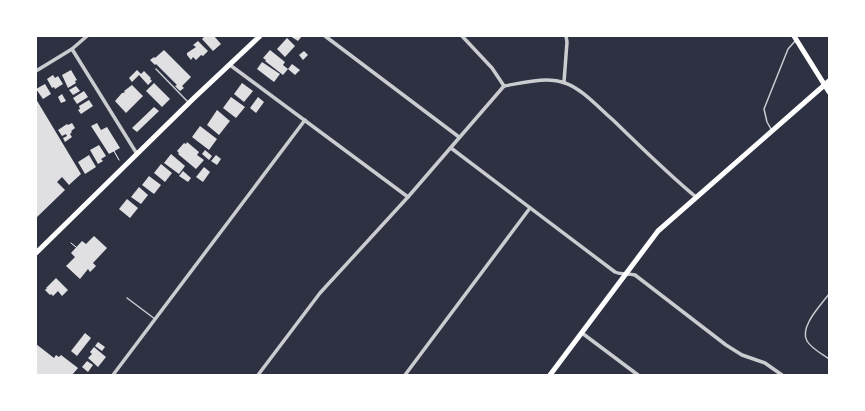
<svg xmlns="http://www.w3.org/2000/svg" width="865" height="411" viewBox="0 0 865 411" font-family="'Fira Sans Condensed',sans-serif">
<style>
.building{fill:#e0e0e3}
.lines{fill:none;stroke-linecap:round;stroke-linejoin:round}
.path{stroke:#fff;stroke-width:1}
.service{stroke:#caccd0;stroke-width:1.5}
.minor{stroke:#caccd0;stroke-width:3.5}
.secondary{stroke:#fff;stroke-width:5}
</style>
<rect width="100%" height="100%" fill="#2d3142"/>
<g class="building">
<polygon points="205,36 214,36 221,44 213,51 202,39"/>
<polygon points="290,36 302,36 298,41"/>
<polygon points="287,38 295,46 285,57 277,49"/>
<polygon points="198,41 208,51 203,56 201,55 196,60 193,57 191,60 187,55 187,53 196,47 193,45"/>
<polygon points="164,50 191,77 182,86 184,88 180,91 175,86 177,85 156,64 155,65 150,60 154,57 155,58"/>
<polygon points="270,50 285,62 283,65 288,69 283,75 265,61 266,60 263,58"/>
<polygon points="304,51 308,55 303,60 299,55"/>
<polygon points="262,62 280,74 274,82 257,69"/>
<polygon points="292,64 300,70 295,75 288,69"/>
<polygon points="71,70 77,80 75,81 76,83 68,88 62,75"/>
<polygon points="137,70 141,74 144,71 151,78 150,79 152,81 148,85 139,75 132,82 129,78"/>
<polygon points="53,75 55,78 58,76 63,84 55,89 54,87 52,88 47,79"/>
<polygon points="154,83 170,99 162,107 146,91"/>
<polygon points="242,83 253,91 244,102 234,94"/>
<polygon points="45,84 51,94 43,99 36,89"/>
<polygon points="132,85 143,96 126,113 115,101 122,93 123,93 125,92 124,91"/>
<polygon points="76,86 80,91 73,95 69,90"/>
<polygon points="84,91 88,97 77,104 73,98"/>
<polygon points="62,94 66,101 61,103 58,97"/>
<polygon points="231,97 245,107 236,118 223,108"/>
<polygon points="258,97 264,102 256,113 250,108"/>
<polygon points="36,99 81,174 69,185 62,177 57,182 65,190 36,218"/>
<polygon points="89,100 93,106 81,114 78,110 80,109 79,106"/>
<polygon points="154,107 159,111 137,132 132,128"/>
<polygon points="217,110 230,121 219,135 207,125"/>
<polygon points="72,123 75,128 71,131 72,132 70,134 72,137 65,142 63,138 67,136 66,134 62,136 58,130 67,124 68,125"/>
<polygon points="97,123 101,130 107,127 120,148 109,154 91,126"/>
<polygon points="200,126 217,139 209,150 192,137"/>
<polygon points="187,142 199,152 197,155 204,160 196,169 178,154 179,153 177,151 184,143 186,144"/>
<polygon points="99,145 106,156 101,159 103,161 98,164 90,150"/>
<polygon points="205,150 212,156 209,160 202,154"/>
<polygon points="171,154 185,166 179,174 164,163"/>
<polygon points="89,155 96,167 85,174 78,162"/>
<polygon points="216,155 221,159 217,165 211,161"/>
<polygon points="161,164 172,173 165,182 154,173"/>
<polygon points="204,167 210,172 203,182 196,177"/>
<polygon points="183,171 191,178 188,182 179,176"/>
<polygon points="149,176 161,185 154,194 142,185"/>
<polygon points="139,187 148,195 141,204 131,197"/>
<polygon points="127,199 138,208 130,218 119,209"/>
<polygon points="94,236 107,248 93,263 96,266 90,272 88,269 80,279 66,266 75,257 71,253 82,241 86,244"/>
<polygon points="56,278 68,290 62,296 58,291 53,296 51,294 50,295 45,290 47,288 46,288"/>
<polygon points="85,333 91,338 77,356 71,351"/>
<polygon points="98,342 105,347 102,351 95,346"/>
<polygon points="36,344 54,358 56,355 59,357 61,355 78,368 72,375 36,375"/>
<polygon points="94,347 106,357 98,367 88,358 92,354 90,352"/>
<polygon points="87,361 93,365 88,372 82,367"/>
</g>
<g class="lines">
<g class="path">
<polyline points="114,151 119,160"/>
<polyline points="71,243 76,247"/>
</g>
<g class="service">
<polyline points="156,69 188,102"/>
<polyline points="771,129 767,122 764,109 788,49 796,40"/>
<path d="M829,294C821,305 799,327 807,341C811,348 822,354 829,359"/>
<polyline points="127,298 155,319"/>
</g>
<g class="minor">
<polyline points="325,36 459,137"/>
<polyline points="462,36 492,68 504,86"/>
<polyline points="72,49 137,154"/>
<polyline points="230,65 408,197"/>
<polyline points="36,71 72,49 87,36"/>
<polyline points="564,82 567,42 566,36"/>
<path d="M504,86C523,83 546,76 565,83C581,88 600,109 613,120C640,146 667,173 696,197"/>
<path d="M451,148L615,272C622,275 629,273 635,275L726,345L742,355L765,363L782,375"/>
<polyline points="582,333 638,375"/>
<polyline points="113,375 305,120"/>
<polyline points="258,375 320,293 408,197 504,86"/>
<polyline points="405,375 530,208"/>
</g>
<g class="secondary">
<polyline points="794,36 829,92"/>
<polyline points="36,253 194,98 260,36"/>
<polyline points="550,375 658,231 829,81"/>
</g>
</g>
<rect width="865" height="411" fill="none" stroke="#ffffff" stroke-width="74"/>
</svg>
